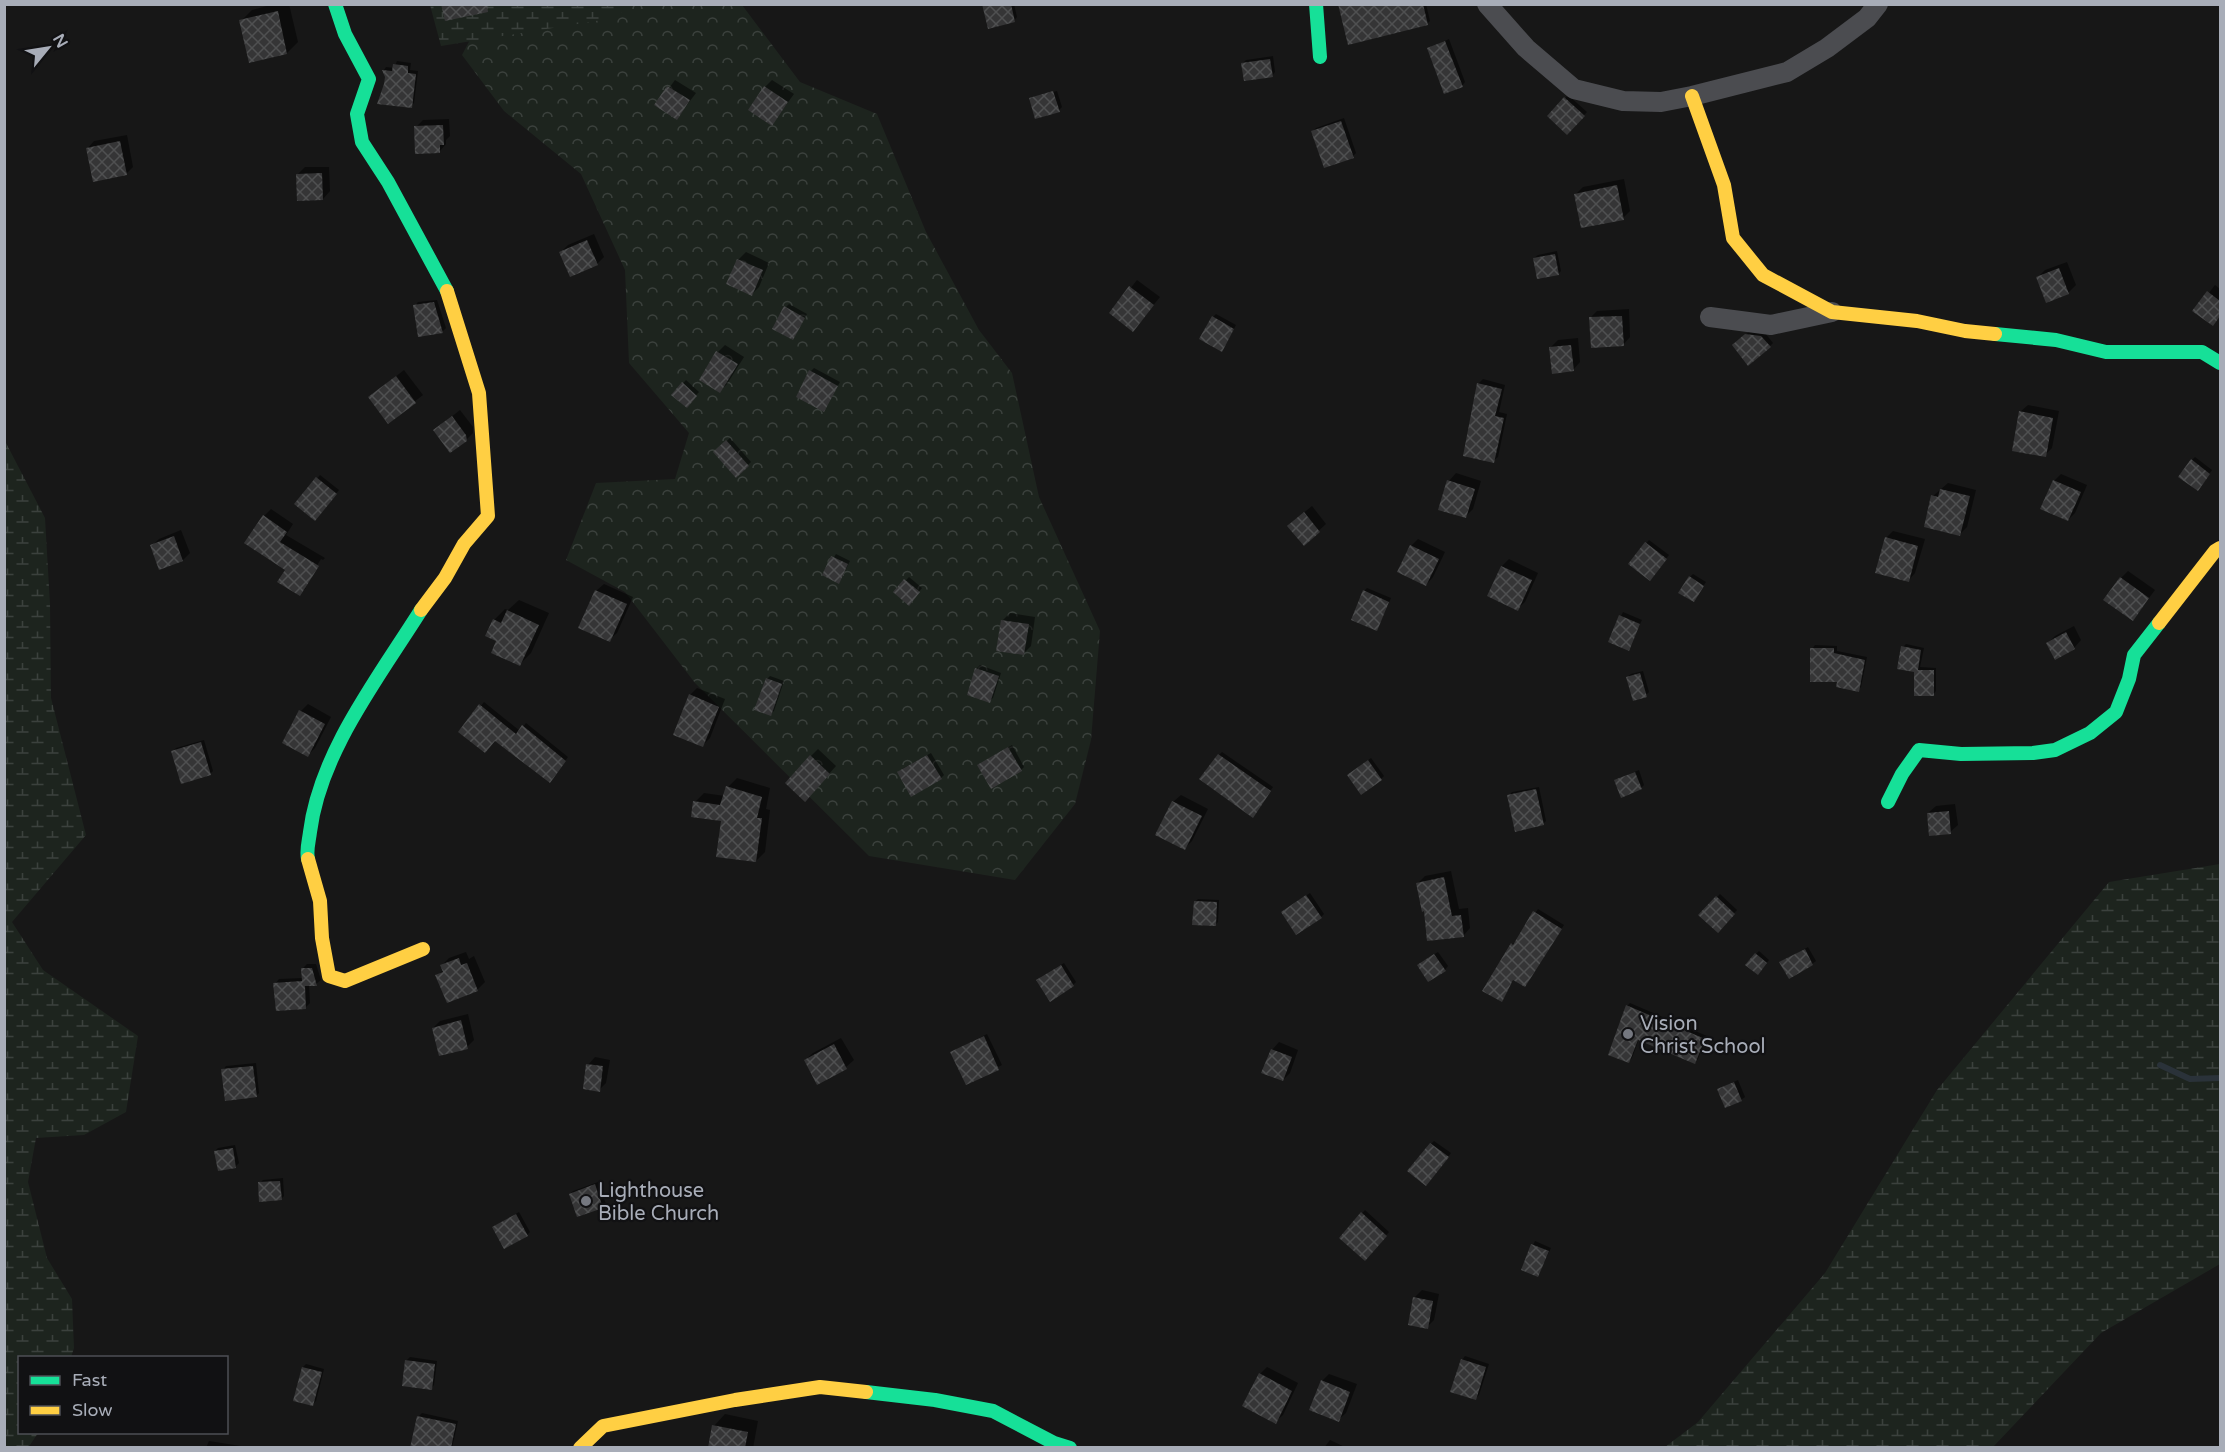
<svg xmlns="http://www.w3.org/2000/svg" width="2225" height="1452" viewBox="0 0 2225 1452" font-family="'Varela Round',sans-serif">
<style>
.forest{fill:url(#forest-crowns)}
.wetland{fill:url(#wetland-marsh)}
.shadow{fill:#0007}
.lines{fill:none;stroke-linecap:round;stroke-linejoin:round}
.stream{stroke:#2a3239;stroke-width:6}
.building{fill:url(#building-cross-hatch)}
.street{stroke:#4b4c50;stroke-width:20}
.fast{stroke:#16e098;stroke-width:14}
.slow{stroke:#ffcf43;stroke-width:14}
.poi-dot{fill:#757880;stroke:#111113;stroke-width:2}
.labels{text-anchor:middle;stroke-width:4.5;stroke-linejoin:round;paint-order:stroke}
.poi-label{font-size:20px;fill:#a8adb8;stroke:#111113;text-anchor:start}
</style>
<defs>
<pattern id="forest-crowns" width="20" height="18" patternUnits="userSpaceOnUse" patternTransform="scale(1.5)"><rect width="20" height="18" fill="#1d241e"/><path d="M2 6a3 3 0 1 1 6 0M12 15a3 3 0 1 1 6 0" fill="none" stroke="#3b413d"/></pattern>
<pattern id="wetland-marsh" width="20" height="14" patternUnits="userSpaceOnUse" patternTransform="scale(1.5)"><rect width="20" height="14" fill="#1d241e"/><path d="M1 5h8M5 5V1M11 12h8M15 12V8" fill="none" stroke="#3b413d"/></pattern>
<pattern id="building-cross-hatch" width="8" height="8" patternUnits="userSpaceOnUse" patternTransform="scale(1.5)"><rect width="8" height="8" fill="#353536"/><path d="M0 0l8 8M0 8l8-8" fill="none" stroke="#4f5051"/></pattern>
</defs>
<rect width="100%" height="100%" fill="#171717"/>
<polygon class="forest" points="488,5 742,5 800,82 877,114 926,232 979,330 1012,373 1039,497 1100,631 1091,740 1075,804 1015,880 869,856 695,683 625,592 566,560 596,483 675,479 689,433 629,363 625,270 581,174 504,111 462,55"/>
<g class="wetland">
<polygon points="430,5 631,5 614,18 441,46"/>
<polygon points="5,441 45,518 50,604 51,698 86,835 12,922 43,970 138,1036 126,1112 84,1135 36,1138 28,1182 47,1258 72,1299 74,1348 71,1357 20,1358 20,1432 38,1433 28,1448 4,1447"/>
<polygon points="2220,864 2220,1264 2101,1333 1993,1447 1665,1447 1698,1422 1825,1273 1937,1090 2109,882"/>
</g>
<g class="shadow">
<polygon points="274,4 289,4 298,42 287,53 241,21 252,10"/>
<polygon points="984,4 1014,4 1017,17 1014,21"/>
<polygon points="1426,4 1430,21 1427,24 1340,5"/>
<polygon points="1449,39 1465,82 1462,86 1428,49"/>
<polygon points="1273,56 1275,72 1272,76 1243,63 1246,60"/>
<polygon points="397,61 411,63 410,70 418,71 414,103 411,106 386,77 384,70 386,67 394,68"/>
<polygon points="675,80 696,93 677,118 657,105"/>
<polygon points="772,80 794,94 772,124 765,87"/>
<polygon points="1057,91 1062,107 1059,110 1030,98"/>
<polygon points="1568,95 1587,112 1567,133 1549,116"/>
<polygon points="1344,118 1356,153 1353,156 1313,131 1316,128"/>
<polygon points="449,119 450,136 446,140 446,144 439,152 416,127 423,120"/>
<polygon points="127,135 133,167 126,174 87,149 94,141"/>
<polygon points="305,167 329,167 330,191 323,199 298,174"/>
<polygon points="1624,179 1630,211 1623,218 1576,194 1583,187"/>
<polygon points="594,234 604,257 597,264 561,252 568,245"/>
<polygon points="1557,251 1561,271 1558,274 1534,258 1538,255"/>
<polygon points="746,252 769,263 759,287 752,294 728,284 738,260"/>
<polygon points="2067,262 2076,285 2069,292 2047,301 2037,278 2045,270"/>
<polygon points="1137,280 1160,297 1133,330 1111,313"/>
<polygon points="2215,285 2220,289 2220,316 2213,324 2195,311"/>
<polygon points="437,300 446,328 443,331 419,335 415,306 418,302"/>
<polygon points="789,304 807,314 793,338 786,307"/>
<polygon points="1629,309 1630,337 1623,345 1590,318 1597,311"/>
<polygon points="1216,314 1236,325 1224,347 1213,317"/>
<polygon points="1750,331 1765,333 1773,343 1770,346 1737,342"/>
<polygon points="1578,338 1580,362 1573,370 1551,347 1558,340"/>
<polygon points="725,345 744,357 727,384 720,391 718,352"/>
<polygon points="814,368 840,382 824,410 811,371"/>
<polygon points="404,370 423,395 388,422 370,397"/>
<polygon points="1483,379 1505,385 1499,412 1507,414 1498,457 1493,461 1464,454 1479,383"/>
<polygon points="686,380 699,392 686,406 673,395"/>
<polygon points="2028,405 2059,411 2052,448 2045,455 2020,412"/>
<polygon points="460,410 473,427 473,433 466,440 435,430"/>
<polygon points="730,438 751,462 736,476 715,452"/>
<polygon points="2195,457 2212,470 2201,486 2192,460"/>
<polygon points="1456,473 1481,481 1473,509 1465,517 1440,509 1449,481"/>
<polygon points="2061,474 2087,485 2075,513 2068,520 2054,481"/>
<polygon points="320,475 339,490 318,516 296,504"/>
<polygon points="1948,483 1976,490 1967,527 1960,534 1933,496"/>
<polygon points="1312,506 1326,524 1304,544 1296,519"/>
<polygon points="271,509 293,524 286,535 325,558 323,560 321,559 303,588 306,588 300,594 287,570 264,516"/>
<polygon points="181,530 190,553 183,560 152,546 159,539"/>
<polygon points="1893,531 1925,539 1915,573 1908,581 1886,538"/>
<polygon points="1418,539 1445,552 1433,577 1426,585 1411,546"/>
<polygon points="1649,540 1669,555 1653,576 1630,564"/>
<polygon points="836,554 850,561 841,579 824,574"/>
<polygon points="1509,559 1538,573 1525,602 1517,609 1489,595 1502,566"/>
<polygon points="2128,571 2155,590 2133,619 2121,578"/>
<polygon points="1693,574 1706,582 1696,597 1690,577"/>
<polygon points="909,577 922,588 909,604 895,592"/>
<polygon points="604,584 633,597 617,633 609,640 596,591"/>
<polygon points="1367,588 1391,598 1377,629 1364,591"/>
<polygon points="519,600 549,613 531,653 520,664 498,641 494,620 505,609 508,610"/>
<polygon points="1623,612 1642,620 1628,649 1609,641"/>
<polygon points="1010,613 1035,617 1031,646 1023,654 1003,620"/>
<polygon points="2074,626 2081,640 2074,648 2055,658 2048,643 2055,636"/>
<polygon points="1906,644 1924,648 1920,667 1936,668 1936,691 1933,695 1903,647"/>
<polygon points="1815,645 1837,646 1837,651 1867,657 1861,687 1858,690 1812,649"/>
<polygon points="980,665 1001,673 993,698 989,701 968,694 977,668"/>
<polygon points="1643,671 1649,692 1646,695 1627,677 1631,674"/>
<polygon points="770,676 784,681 774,711 771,714 767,679"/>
<polygon points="697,688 725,699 710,738 703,745 690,695"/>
<polygon points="484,702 520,731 526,723 568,757 553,778 495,740 460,732"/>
<polygon points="308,704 331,717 315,748 308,755 301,711"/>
<polygon points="204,740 213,771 210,774 173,751 176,748"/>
<polygon points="1012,745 1024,767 1021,770 982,763"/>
<polygon points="818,749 836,766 812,793 811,756"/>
<polygon points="1222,752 1273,787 1255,813 1219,755"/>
<polygon points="931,753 944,775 941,778 902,769"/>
<polygon points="1371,758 1384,776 1381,779 1352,772"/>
<polygon points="1639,770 1644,785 1641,788 1616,780"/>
<polygon points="737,778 770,788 766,809 770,810 765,852 756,861 722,819 695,802 704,793 725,796 728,787"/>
<polygon points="1539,787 1546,821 1543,824 1509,796 1512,792"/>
<polygon points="1181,795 1208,809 1192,841 1185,848 1173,802"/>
<polygon points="1955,804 1958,825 1950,832 1928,813 1936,806"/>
<polygon points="1451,871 1459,909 1468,908 1470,928 1463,936 1425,910 1418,883 1425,876"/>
<polygon points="1310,893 1324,914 1321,917 1286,909"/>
<polygon points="1720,894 1737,910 1718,931 1700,915"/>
<polygon points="1198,899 1219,900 1218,922 1215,925 1195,902"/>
<polygon points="1538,909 1564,925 1528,982 1525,986 1514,979 1502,1000 1512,944 1516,942"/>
<polygon points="1808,947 1816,961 1812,964 1781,962"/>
<polygon points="1759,951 1769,960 1761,970 1756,954"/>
<polygon points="466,952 469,959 474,956 485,982 478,989 447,1001 437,976 444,969 442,965 449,958"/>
<polygon points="1438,952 1448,966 1445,970 1422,962"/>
<polygon points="1064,963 1076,982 1073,985 1041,977"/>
<polygon points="307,964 316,964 321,980 316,984 309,985 310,1003 306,1007 275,984 279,979 303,978 302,969"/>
<polygon points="1630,1003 1707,1036 1698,1059 1695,1063 1639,1039 1632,1058 1629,1061 1627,1006"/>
<polygon points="468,1014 474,1040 467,1047 433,1028 440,1021"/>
<polygon points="987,1034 1002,1065 967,1083 952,1052"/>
<polygon points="841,1038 854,1060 846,1067 818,1083 805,1060 813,1053"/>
<polygon points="1279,1042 1298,1050 1290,1073 1283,1080 1272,1050"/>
<polygon points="595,1057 610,1060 606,1083 599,1090 588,1065"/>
<polygon points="256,1063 259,1093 256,1096 223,1070 226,1066"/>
<polygon points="1738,1080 1745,1097 1741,1100 1719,1089"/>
<polygon points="1434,1141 1451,1153 1429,1181 1431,1144"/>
<polygon points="235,1145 239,1163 236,1166 215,1151 218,1148"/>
<polygon points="283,1178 284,1196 281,1199 260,1183 263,1180"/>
<polygon points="598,1182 606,1204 602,1207 570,1194 573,1191"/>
<polygon points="1365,1210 1389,1232 1365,1259 1341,1237"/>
<polygon points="519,1212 530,1232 527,1235 494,1227"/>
<polygon points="1535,1241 1551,1248 1538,1275 1522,1269"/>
<polygon points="1422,1290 1439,1294 1434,1320 1427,1327 1414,1298"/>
<polygon points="1465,1356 1489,1364 1479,1395 1476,1398 1462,1360"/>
<polygon points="410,1357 437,1361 434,1385 431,1389 406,1361"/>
<polygon points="306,1364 324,1369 316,1401 313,1404 303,1367"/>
<polygon points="1267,1367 1298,1383 1283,1415 1275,1422 1260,1374"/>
<polygon points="1329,1374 1357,1384 1346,1413 1338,1420 1322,1381"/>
<polygon points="422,1413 458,1421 452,1448 412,1448 419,1416"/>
<polygon points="725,1414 758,1421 753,1448 710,1448 714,1426"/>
<polygon points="1330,1440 1347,1448 1324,1448"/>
<polygon points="209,1441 247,1447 247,1448 206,1448"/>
</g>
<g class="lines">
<polyline class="stream" points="2160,1065 2190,1079 2220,1078"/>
</g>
<g class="building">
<polygon points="441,4 487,4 488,12 445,21"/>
<polygon points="982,4 1011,4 1015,22 988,29"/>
<polygon points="1338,4 1423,4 1428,25 1348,45"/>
<polygon points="278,11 287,54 249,63 239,20"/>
<polygon points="1445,41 1463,87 1444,94 1427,48"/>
<polygon points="1270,59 1273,77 1244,81 1241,63"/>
<polygon points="393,64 408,66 408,73 416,74 412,108 377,104 384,84 385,77 382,70 392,71"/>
<polygon points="667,86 690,100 677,120 654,105"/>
<polygon points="764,86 788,102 772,126 748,110"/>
<polygon points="1053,91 1060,112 1035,119 1029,98"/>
<polygon points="1564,97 1585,116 1567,135 1547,116"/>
<polygon points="1341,121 1354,158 1324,168 1311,131"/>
<polygon points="443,125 444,145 440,145 440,153 415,154 414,126"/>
<polygon points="120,141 127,175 93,182 86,148"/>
<polygon points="322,173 323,200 297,201 296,174"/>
<polygon points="1617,185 1624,220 1581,228 1574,194"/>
<polygon points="587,240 598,265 570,277 559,252"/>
<polygon points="1555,254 1559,275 1537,279 1533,258"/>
<polygon points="737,259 763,270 752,296 726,284"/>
<polygon points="2059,268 2069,294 2046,303 2036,277"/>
<polygon points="1129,286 1154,305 1133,332 1109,313"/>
<polygon points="2207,291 2220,301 2220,316 2213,326 2192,311"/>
<polygon points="434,302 443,333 418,337 413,305"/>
<polygon points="784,306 805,318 793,340 772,329"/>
<polygon points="1212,316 1234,329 1222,352 1199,339"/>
<polygon points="1622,316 1624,346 1591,348 1589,317"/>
<polygon points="1745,334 1761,336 1771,347 1748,366 1732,345"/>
<polygon points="1571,345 1574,371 1552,374 1549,347"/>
<polygon points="716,351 738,364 720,393 699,380"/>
<polygon points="809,370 838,386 824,412 796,397"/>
<polygon points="396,376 416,403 388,424 368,397"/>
<polygon points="682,382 697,396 687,408 671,395"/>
<polygon points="1477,383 1502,389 1495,416 1504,418 1494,463 1463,456"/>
<polygon points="2019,411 2053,418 2046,457 2012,451"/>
<polygon points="452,416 466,435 467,441 450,453 433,430"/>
<polygon points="726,440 749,466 736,478 713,452"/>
<polygon points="2191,459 2210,474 2198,491 2178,477"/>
<polygon points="316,477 337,494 315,521 294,504"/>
<polygon points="1447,480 1475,489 1466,518 1438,510"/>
<polygon points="2053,480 2081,492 2068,521 2040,509"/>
<polygon points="1940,489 1970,496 1960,536 1924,527 1931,495 1938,497"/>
<polygon points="1304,512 1320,532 1304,546 1287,526"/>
<polygon points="263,515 287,532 280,542 319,566 300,596 277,582 285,570 244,543"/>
<polygon points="174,536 183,561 159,570 150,545"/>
<polygon points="1885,537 1918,546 1909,582 1875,573"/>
<polygon points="1645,542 1667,559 1650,581 1628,564"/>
<polygon points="1410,545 1439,559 1426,586 1397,572"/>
<polygon points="831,556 848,564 839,584 822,575"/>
<polygon points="1501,566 1532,580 1518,611 1487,596"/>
<polygon points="1689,576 1704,586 1694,602 1678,593"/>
<polygon points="2120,577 2149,598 2133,621 2103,600"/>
<polygon points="904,579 920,592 909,606 893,592"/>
<polygon points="595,590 627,604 610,642 578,628"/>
<polygon points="1363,590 1389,602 1377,631 1351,620"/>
<polygon points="507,610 539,625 520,666 491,653 496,641 485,636 493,619 501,623"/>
<polygon points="1619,615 1640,624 1629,651 1608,642"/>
<polygon points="1001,620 1029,624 1024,655 996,651"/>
<polygon points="2066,632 2075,649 2055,660 2046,643"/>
<polygon points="1901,646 1921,650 1918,670 1934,670 1934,696 1914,696 1914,672 1897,669"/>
<polygon points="1810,648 1834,648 1834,653 1865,660 1859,692 1836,687 1837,682 1810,682"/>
<polygon points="975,668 999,676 990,703 967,695"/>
<polygon points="1640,673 1647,697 1633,701 1626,677"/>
<polygon points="766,678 782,684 771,716 754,710"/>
<polygon points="689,694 719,707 703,747 673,735"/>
<polygon points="479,704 516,734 522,725 566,761 550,783 495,741 485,753 458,732"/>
<polygon points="299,710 325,724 308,757 282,743"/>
<polygon points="201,742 211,775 181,784 171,751"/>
<polygon points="1008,747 1022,771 991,789 977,765"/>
<polygon points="1218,754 1271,791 1253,818 1199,779"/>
<polygon points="810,755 830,774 805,802 785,783"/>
<polygon points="927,755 942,779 911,797 897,772"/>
<polygon points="1368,760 1382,780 1361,795 1347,775"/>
<polygon points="1635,772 1642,789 1621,798 1614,780"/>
<polygon points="726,786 762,797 757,818 762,818 756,862 716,857 721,821 691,817 693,801 720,805"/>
<polygon points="1536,789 1544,825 1515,832 1507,795"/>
<polygon points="1172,801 1202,816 1185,850 1155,835"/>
<polygon points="1949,811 1951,834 1929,836 1927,813"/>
<polygon points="1444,877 1452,916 1461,915 1464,937 1427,941 1424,911 1422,912 1416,883"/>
<polygon points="1306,895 1322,918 1296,935 1281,912"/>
<polygon points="1716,896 1735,914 1718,933 1698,915"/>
<polygon points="1194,901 1217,902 1216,926 1192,925"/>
<polygon points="1533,911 1562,929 1525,987 1513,980 1502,1002 1482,991 1511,943 1513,945"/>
<polygon points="1805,949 1813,965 1789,979 1779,962"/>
<polygon points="1755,953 1767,963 1758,975 1745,965"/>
<polygon points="1434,954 1446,971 1428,982 1417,965"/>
<polygon points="459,958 461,965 467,963 478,991 447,1003 435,975 443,972 440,965"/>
<polygon points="1061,965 1074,986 1050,1002 1036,980"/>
<polygon points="301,968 312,968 317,986 305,986 306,1009 276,1011 273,983 302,981"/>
<polygon points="1626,1005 1705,1039 1695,1064 1638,1040 1629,1063 1608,1055"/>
<polygon points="461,1020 468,1049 439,1056 432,1028"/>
<polygon points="984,1036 999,1070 966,1085 950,1052"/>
<polygon points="834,1044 847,1069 817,1085 804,1060"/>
<polygon points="1271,1049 1292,1057 1283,1081 1261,1073"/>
<polygon points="586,1064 603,1066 600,1092 583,1089"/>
<polygon points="253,1066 257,1097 225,1101 221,1069"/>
<polygon points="1734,1082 1742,1101 1725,1108 1717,1089"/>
<polygon points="1430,1143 1449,1157 1426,1186 1407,1171"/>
<polygon points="233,1148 236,1168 218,1171 214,1151"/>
<polygon points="280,1181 282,1200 259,1202 258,1182"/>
<polygon points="595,1184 603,1208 577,1217 569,1194"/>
<polygon points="1361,1212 1387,1236 1365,1261 1339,1238"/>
<polygon points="516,1214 528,1236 504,1249 492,1227"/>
<polygon points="1531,1244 1549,1251 1538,1277 1521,1270"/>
<polygon points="1413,1297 1433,1301 1428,1329 1408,1325"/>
<polygon points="1461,1359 1486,1367 1476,1400 1450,1392"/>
<polygon points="405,1360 435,1364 432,1390 402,1386"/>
<polygon points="302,1367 322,1372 313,1406 293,1401"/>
<polygon points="1259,1373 1292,1391 1276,1424 1242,1406"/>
<polygon points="1321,1380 1350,1392 1339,1422 1309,1410"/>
<polygon points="417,1416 456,1424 451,1448 410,1448"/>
<polygon points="712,1425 748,1432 745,1448 708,1448"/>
</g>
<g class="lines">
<g class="street">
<polyline points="1487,4 1526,48 1574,89 1623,101 1661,102 1692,96 1787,72 1827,48 1867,18 1878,4"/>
<polyline points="1710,317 1771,325 1832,312"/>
</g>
<g class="fast">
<polyline points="335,4 345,34 369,79 357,114 362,142 388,182 447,291"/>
<polyline points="1316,4 1320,57"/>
<polyline points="1995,334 2056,340 2106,352 2202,352 2220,363"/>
<polyline points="1888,802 1902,774 1919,750 1961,754 2033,753 2055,750 2090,733 2116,712 2129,679 2134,655 2159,623"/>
<path d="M308,859C306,850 309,841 310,832C320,752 379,677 421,610"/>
<polyline points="866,1392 935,1400 993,1411 1054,1443 1070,1448"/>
</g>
<g class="slow">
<polyline points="1692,96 1724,185 1733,238 1763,275 1832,312 1917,321 1965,331 1995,334"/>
<polyline points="421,610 445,578 464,544 488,516 479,393 447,291"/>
<polyline points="2159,623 2215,551 2220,548"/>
<polyline points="308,859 320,901 322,938 329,976 345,981 423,949"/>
<polyline points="580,1448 603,1426 735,1400 820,1387 866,1392"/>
</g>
</g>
<g class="poi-dot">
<circle cx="1628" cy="1034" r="6"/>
<circle cx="586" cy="1201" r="6"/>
</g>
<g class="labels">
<g class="poi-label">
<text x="1640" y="1030">Vision<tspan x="1640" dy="23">Christ School</tspan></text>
<text x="598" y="1197">Lighthouse<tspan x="598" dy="23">Bible Church</tspan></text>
</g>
</g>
<rect width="2225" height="1452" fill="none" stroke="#a8adb8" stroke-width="12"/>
<rect x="18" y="1356" width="210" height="78" fill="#111113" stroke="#4d4f55" stroke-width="1.5"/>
<rect x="30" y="1376" width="30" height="9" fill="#16e098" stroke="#4d4f55" stroke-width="1.5"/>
<text x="72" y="1386" font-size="18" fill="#a8adb8">Fast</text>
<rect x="30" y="1406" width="30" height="9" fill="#ffcf43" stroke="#4d4f55" stroke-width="1.5"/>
<text x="72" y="1416" font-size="18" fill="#a8adb8">Slow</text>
<g transform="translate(48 48) rotate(60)" stroke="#111113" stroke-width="4.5" paint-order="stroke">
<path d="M0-4.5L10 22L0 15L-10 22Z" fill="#a8adb8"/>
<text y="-9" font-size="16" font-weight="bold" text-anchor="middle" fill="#a8adb8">N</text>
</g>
</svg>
